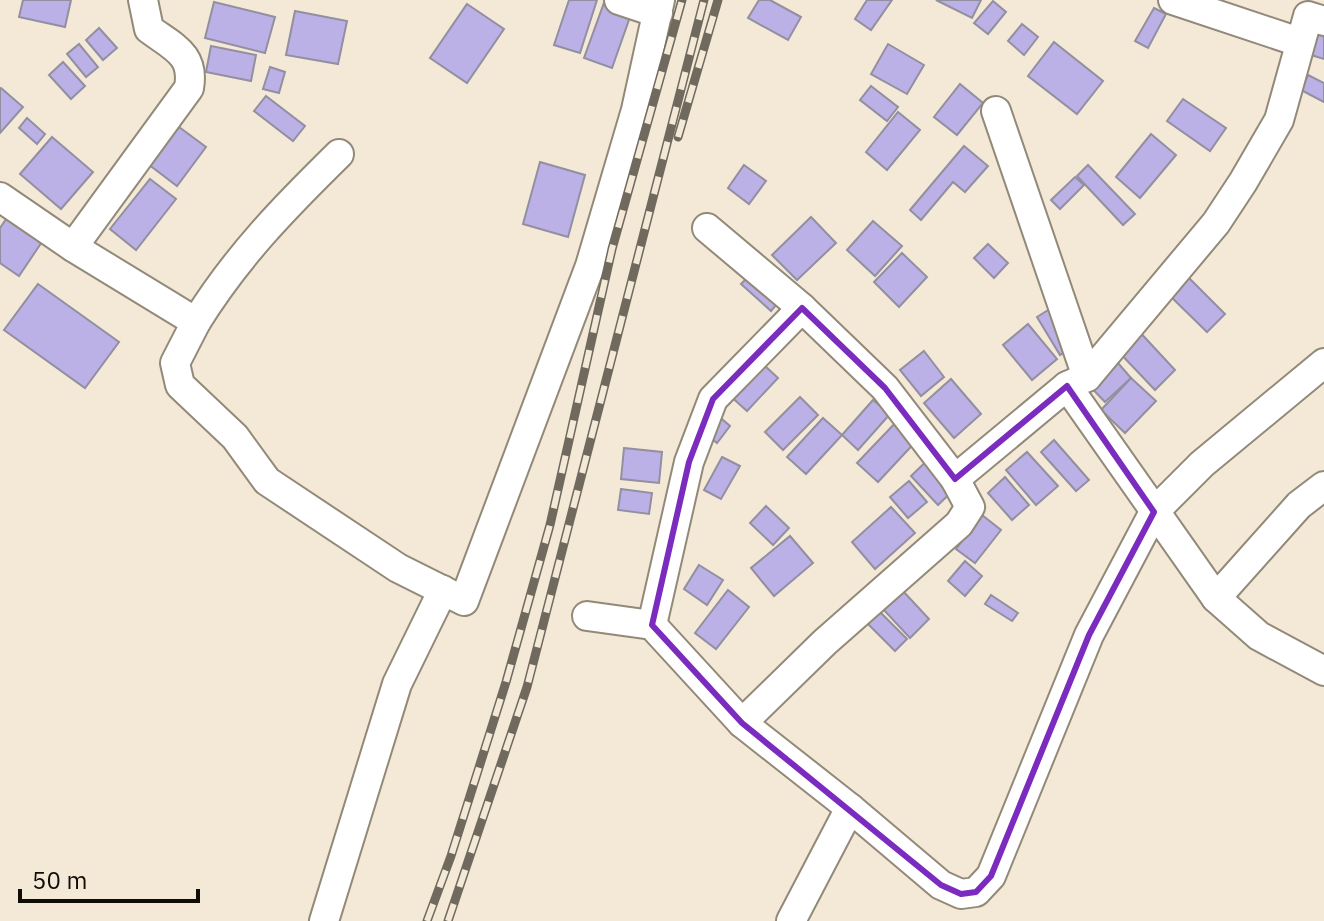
<svg xmlns="http://www.w3.org/2000/svg" width="1324" height="921" viewBox="0 0 1324 921" font-family="'IBM Plex Sans',sans-serif">
<style>
.building{fill:#bbb1e6;stroke:#928fa1;stroke-width:2}
.lines{fill:none;stroke-linecap:round;stroke-linejoin:round}
.minor-casing{stroke:#928978;stroke-width:32}
.minor{stroke:#fff;stroke-width:28}
.rail-casing{stroke:#6f695e;stroke-width:9}
.rail{stroke:#f4e9d7;stroke-width:6;stroke-dasharray:18;stroke-linecap:butt}
.marked{fill:none;stroke:#7b2cbf;stroke-width:6;stroke-linejoin:round}
</style>
<rect width="100%" height="100%" fill="#f4e9d7"/>
<g class="building">
<polygon points="23,0 71,0 65,27 19,17"/>
<polygon points="569,0 597,0 580,53 554,45"/>
<polygon points="605,0 636,0 612,68 584,58"/>
<polygon points="759,0 770,0 801,17 788,40 748,18"/>
<polygon points="867,0 892,0 871,30 855,19"/>
<polygon points="936,0 981,0 972,18"/>
<polygon points="993,1 1006,12 988,34 974,23"/>
<polygon points="214,2 275,17 265,53 205,38"/>
<polygon points="467,4 504,29 467,83 430,58"/>
<polygon points="1154,8 1166,14 1148,48 1135,41"/>
<polygon points="295,11 347,21 338,64 286,55"/>
<polygon points="1320,23 1324,25 1324,59 1311,55"/>
<polygon points="1022,24 1038,37 1024,55 1008,41"/>
<polygon points="99,28 117,48 103,60 86,40"/>
<polygon points="1054,42 1103,81 1077,114 1028,76"/>
<polygon points="79,44 98,67 86,77 67,54"/>
<polygon points="888,44 924,65 907,94 871,74"/>
<polygon points="211,46 256,55 251,81 206,72"/>
<polygon points="63,62 85,86 71,99 49,75"/>
<polygon points="270,67 285,72 279,93 263,89"/>
<polygon points="1308,75 1324,83 1324,102 1301,90"/>
<polygon points="960,84 983,103 957,135 934,117"/>
<polygon points="871,86 898,107 887,121 860,100"/>
<polygon points="1,88 23,107 0,133 0,89"/>
<polygon points="266,96 305,126 293,141 254,111"/>
<polygon points="1183,99 1226,128 1210,151 1167,121"/>
<polygon points="156,110 206,147 177,186 127,148"/>
<polygon points="898,112 920,130 887,170 866,152"/>
<polygon points="27,118 45,134 37,144 19,128"/>
<polygon points="1151,134 1176,155 1140,198 1116,177"/>
<polygon points="52,137 93,172 61,209 20,174"/>
<polygon points="964,146 988,166 965,192 953,182 921,220 910,210"/>
<polygon points="540,162 585,175 568,237 523,224"/>
<polygon points="744,165 766,181 749,204 728,188"/>
<polygon points="1088,165 1135,214 1123,225 1077,176"/>
<polygon points="1075,177 1084,185 1060,209 1051,200"/>
<polygon points="150,179 176,199 136,250 110,229"/>
<polygon points="19,200 54,224 19,276 0,263 0,228"/>
<polygon points="811,217 836,243 797,280 772,255"/>
<polygon points="873,221 902,246 875,276 847,250"/>
<polygon points="988,244 1008,263 994,278 974,258"/>
<polygon points="902,253 927,277 899,307 874,282"/>
<polygon points="753,272 782,298 771,311 741,284"/>
<polygon points="1183,272 1225,314 1207,332 1165,291"/>
<polygon points="38,284 119,342 85,388 4,330"/>
<polygon points="1064,300 1088,337 1060,355 1037,317"/>
<polygon points="1028,324 1057,359 1032,380 1003,345"/>
<polygon points="1136,328 1175,370 1155,390 1115,348"/>
<polygon points="749,351 778,378 747,411 718,385"/>
<polygon points="924,351 944,377 921,396 900,370"/>
<polygon points="1111,355 1131,378 1105,402 1084,380"/>
<polygon points="1131,378 1156,401 1125,433 1101,410"/>
<polygon points="951,379 981,414 954,438 924,403"/>
<polygon points="800,397 818,415 783,450 765,432"/>
<polygon points="873,400 890,414 858,450 842,435"/>
<polygon points="709,408 730,426 717,443 695,425"/>
<polygon points="823,418 842,435 806,474 787,457"/>
<polygon points="900,418 920,437 878,482 857,463"/>
<polygon points="1054,440 1089,480 1076,491 1041,452"/>
<polygon points="624,448 662,452 659,483 621,479"/>
<polygon points="1027,452 1058,486 1036,505 1006,470"/>
<polygon points="935,453 962,482 938,505 911,476"/>
<polygon points="722,457 740,466 721,499 704,490"/>
<polygon points="1005,477 1029,505 1012,520 988,493"/>
<polygon points="909,481 927,502 908,518 890,497"/>
<polygon points="621,489 652,493 649,514 618,510"/>
<polygon points="766,506 789,528 773,545 750,523"/>
<polygon points="891,507 915,533 875,569 852,542"/>
<polygon points="982,515 1001,530 975,563 956,549"/>
<polygon points="790,536 813,563 774,596 751,568"/>
<polygon points="965,561 982,576 965,596 948,581"/>
<polygon points="699,565 723,580 707,605 684,589"/>
<polygon points="889,576 929,619 910,638 870,595"/>
<polygon points="728,590 749,607 716,649 695,633"/>
<polygon points="991,595 1018,613 1012,621 985,604"/>
<polygon points="866,598 907,639 895,651 854,610"/>
</g>
<g class="lines">
<g class="minor-casing">
<g id="minor">
<polyline points="619,0 658,13"/>
<polyline points="1173,0 1299,42"/>
<polyline points="996,111 1087,377"/>
<polyline points="0,197 73,247 196,322 175,363 180,385 235,437 267,481 398,568 464,601 590,266 636,110 660,0"/>
<polyline points="707,228 802,308"/>
<path d="M73,247L189,88C195,54 173,47 149,29L143,0"/>
<path d="M196,322C237,256 284,208 339,154"/>
<polyline points="1067,386 1216,598 1299,505 1324,486"/>
<polyline points="1216,598 1259,636 1324,671"/>
<polyline points="587,616 652,625 742,723 850,808 941,885 961,894 976,892 991,876 1089,635 1154,512 1202,464 1324,363"/>
<polyline points="652,625 689,462 713,399 802,308 885,388 955,479 1067,386 1087,377 1216,223 1243,182 1279,120 1308,16 1324,21"/>
<polyline points="742,723 825,642 959,524 970,507 955,479"/>
<polyline points="324,921 397,684 443,590"/>
<polyline points="791,921 850,808"/>
</g>
</g>
<use href="#minor" class="minor"/>
<g class="rail-casing">
<g id="rail">
<polyline points="678,137 718,0"/>
<polyline points="427,921 451,856 506,682 550,525 612,249 682,0"/>
<polyline points="448,921 527,687 704,0"/>
</g>
</g>
<use href="#rail" class="rail"/>
</g>
<path class="marked" d="M802,308L885,388L955,479L1067,386L1154,512L1089,635L991,876L976,892L961,894L941,885L742,723L652,625L689,462L713,399Z"/>
<path d="M20 889v12h178v-12" fill="none" stroke="#100d07" stroke-width="4"/>
<text x="32" y="889" font-size="24" fill="#100d07" stroke="#f4e9d7" stroke-width="6" paint-order="stroke">50 m</text>
</svg>
